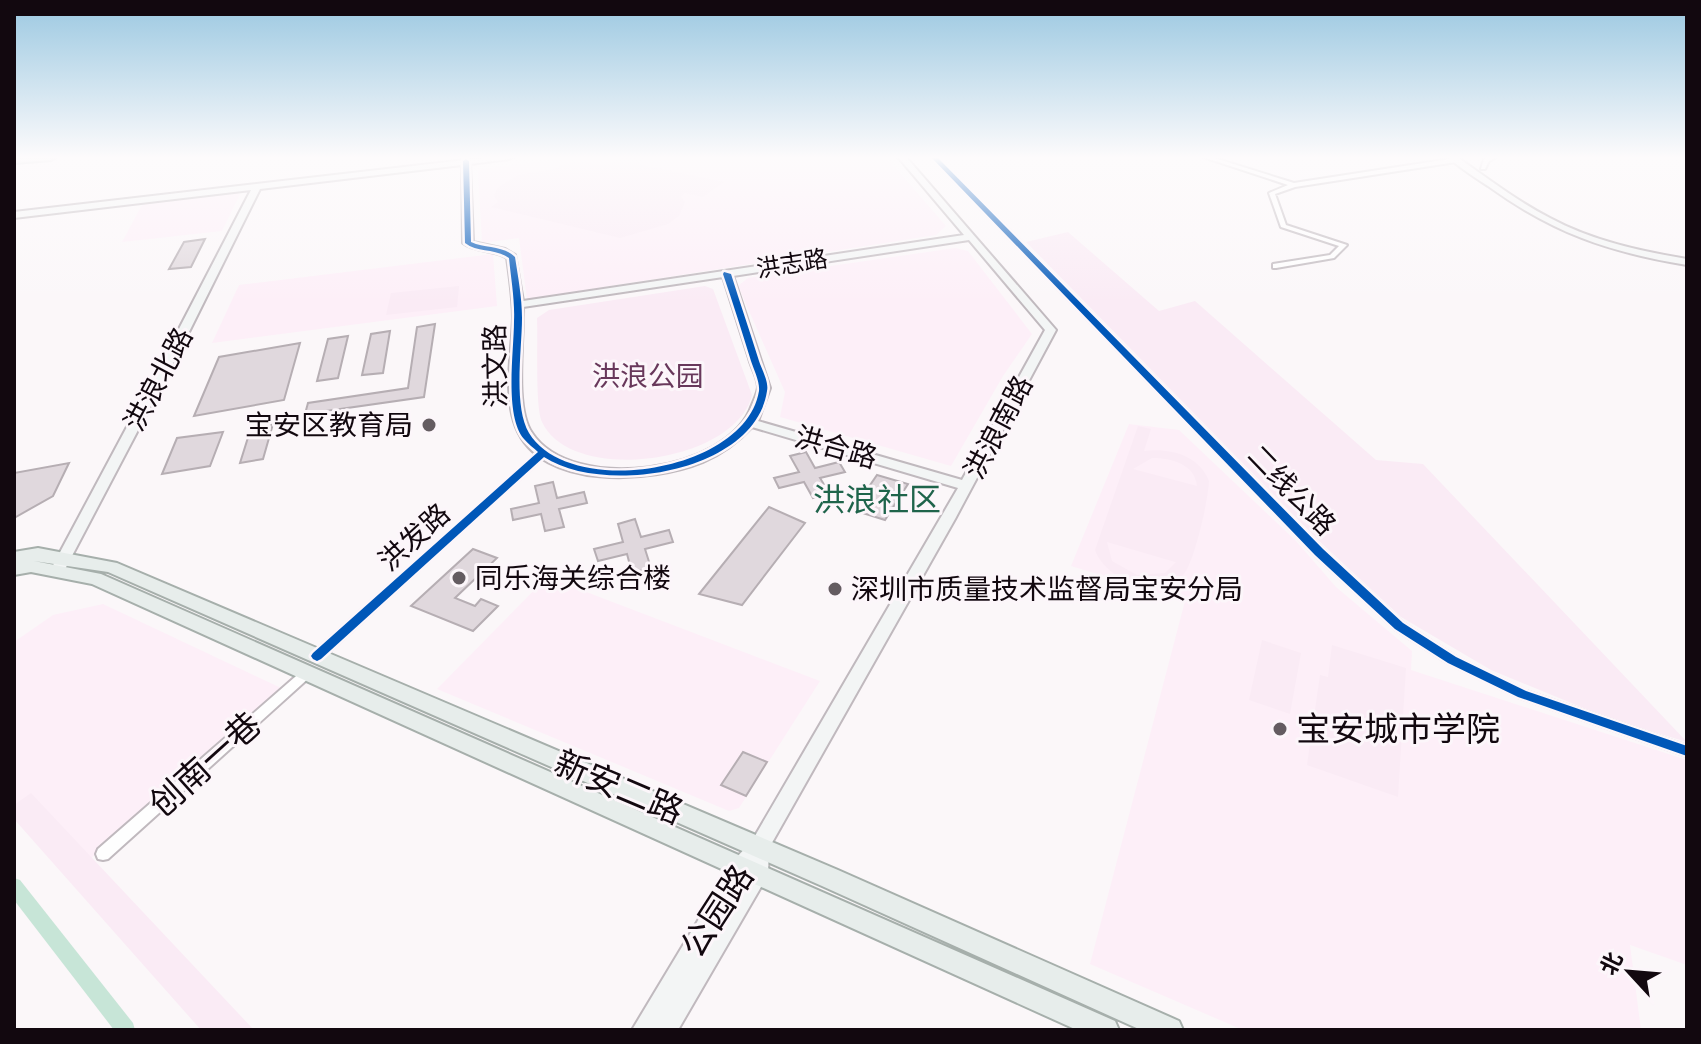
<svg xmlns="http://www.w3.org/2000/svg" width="1701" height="1044" viewBox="0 0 1701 1044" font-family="'Titillium Web','Noto Sans SC',sans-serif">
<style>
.built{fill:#fdeff8}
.green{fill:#faebf5;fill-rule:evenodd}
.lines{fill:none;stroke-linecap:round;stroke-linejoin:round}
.canal{fill:#c7e5d7;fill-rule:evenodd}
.building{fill:#e0d8dd;stroke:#b6aeb3;stroke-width:2}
.street-casing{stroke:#c0b9be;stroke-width:4}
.secondary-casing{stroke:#c0b9be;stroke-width:4}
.primary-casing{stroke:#a6afab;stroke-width:4}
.highway-casing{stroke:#a6afab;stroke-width:4}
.street{fill:#fefefe;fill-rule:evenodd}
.secondary{fill:#f3f5f5;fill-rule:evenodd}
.primary{fill:#e7edeb;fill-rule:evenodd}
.highway{fill:#d8e2de;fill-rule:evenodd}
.cycleway-casing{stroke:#fcf6fa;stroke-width:5}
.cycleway{fill:#0057b8;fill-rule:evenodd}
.poi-dot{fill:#645c61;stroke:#fcf6fa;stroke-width:3}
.labels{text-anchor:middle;stroke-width:6;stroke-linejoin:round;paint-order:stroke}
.far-street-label{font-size:24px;fill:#12080f;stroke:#fcf6fa}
.street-label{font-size:28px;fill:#12080f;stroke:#fcf6fa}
.park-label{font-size:28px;fill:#68385b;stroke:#fcf6fa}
.poi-label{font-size:28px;fill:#12080f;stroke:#fcf6fa;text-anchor:start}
.quarter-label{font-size:32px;fill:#1f644b;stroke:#fcf6fa}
.near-poi-label{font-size:34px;fill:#12080f;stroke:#fcf6fa;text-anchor:start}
.near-street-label{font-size:34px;fill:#12080f;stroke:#fcf6fa}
</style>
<rect width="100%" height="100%" fill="#fbf7f9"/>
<path class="built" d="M572,157H886L946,226L936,235L527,299L519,238L482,243L478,170Z
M233,192L240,194L222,231L122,242L143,203Z
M955,248L968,251L1032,334L1003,376L951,466L780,417L785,392L738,286L748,278Z
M493,254L497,306L212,343L239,285Z
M1129,424L1179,430L1296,541L1336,587L1412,651L1411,670L1687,760V965L1630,945L1641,1030H1243L1090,964L1185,601L1071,566Z
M547,577L820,681L739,808L729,811L437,689Z
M103,604L281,688L79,869L14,801V642L53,615Z"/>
<path class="green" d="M626,157L646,159L638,164L724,182L703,197L685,193L681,197L685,202L679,216L668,224L620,238L491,207L498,202L494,196L497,188L518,175L554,169L574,160L600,165Z
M1068,232L1159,311L1195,301L1376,460L1423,464L1687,742L1610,719L1491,670L1401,617L1318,540L1026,242Z
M459,286L457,307L386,315L391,293Z
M705,286L713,289L752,395C736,463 572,486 542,422C535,407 538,340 537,318L549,310Z
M1138,426L1151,429L1144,451C1170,448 1199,455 1209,481C1208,501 1196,554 1186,571C1165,606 1105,580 1095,550ZM1152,458C1171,458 1195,464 1197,486L1133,469ZM1107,542L1175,562H1176L1165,573L1137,575L1112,561Z
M1262,640L1301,653L1290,714L1249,700Z
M1332,645L1406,668L1398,797L1307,765L1320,675L1328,677Z
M31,793L254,1030H201L14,819V805Z"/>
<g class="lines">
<path class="canal" d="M14,878L20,880L133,1023L135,1030H114L14,900Z"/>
</g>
<path class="building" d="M205,239L191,267L169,269L184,242Z
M435,324L424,397L305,414L308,403L408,388L417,327Z
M390,331L383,373L362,375L371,334Z
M348,336L338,378L317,381L328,339Z
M300,343L284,400L194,416L219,357Z
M273,424L263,459L240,463L251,428Z
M223,432L210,466L162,474L177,438Z
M806,452L815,468L839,462L845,472L820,478L830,494L813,498L804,482L779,488L774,478L799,472L790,456Z
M69,463L53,496L14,518V473Z
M877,475L908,484L885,520L853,510Z
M553,482L557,498L584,492L587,503L559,509L564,527L545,531L541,514L513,520L511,509L539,503L535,486Z
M769,507L805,523L742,605L699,594Z
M635,519L641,537L669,530L673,542L645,549L651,568L632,573L627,554L598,561L594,549L623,542L618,524Z
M473,549L497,558L455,598L475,606L481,599L498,606L473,631L411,606Z
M743,752L767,762L746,796L721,785Z"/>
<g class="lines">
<defs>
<path id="street" d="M931,157H937L1323,549L1403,623L1456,657L1526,691L1687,746V756L1518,697L1448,663L1395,629L1315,555Z
M1203,157H1211L1294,183L1456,158L1459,160L1456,162L1295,187L1275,194L1286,225L1347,245L1334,258L1276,268H1273V264L1330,255L1339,246L1281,227L1269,193L1288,185Z
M1490,157H1497L1489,161L1485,169H1481L1484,159Z
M543,450L548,453L546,455L321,659L317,661L313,659L311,656L313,653L540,451Z
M307,668L311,670L313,673L311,676L108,859L103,860L98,859L96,854L98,849L303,670Z"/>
<path id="secondary" d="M491,157H513L509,159L470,164L473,242L505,249L515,255L523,301L964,235L898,157H906L1056,330L955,519L769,848L768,873L765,880L678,1030H632L735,859L752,841L958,488L752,427C738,442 722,454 703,462C652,483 541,491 516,427C503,394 512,353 513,318C513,298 510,278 507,258C494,249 476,253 463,243L462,165L260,189L179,352L64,571L62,575H52L50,571L167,352L251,190L14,218V212ZM969,240L1045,330L962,480L758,421L770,388L733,276ZM723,277C732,304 740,331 749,358C751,367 758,378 758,387C758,392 754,400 752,405C729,473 572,494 532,433C514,408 524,339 523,307Z
M1448,157H1457C1487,178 1517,201 1550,218C1593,241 1640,251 1687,259V265C1608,252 1553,233 1488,186C1474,177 1460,168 1448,157Z"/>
<path id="primary" d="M38,548L117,563L838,870L1179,1021L1183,1030H1141L822,886L108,572L34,561L101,574L1115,1021L1119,1030H1077L92,584L31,572L14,575V552Z"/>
<path id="highway" d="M14,157H56L51,160L14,163Z"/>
</defs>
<use href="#street" class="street-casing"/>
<use href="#secondary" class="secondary-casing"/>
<use href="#primary" class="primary-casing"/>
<use href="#highway" class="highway-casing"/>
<use href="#street" class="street"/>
<use href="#secondary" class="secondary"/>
<use href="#primary" class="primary"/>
<use href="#highway" class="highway"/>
<defs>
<path id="cycleway" d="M931,157H937L1323,549L1403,623L1456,657L1526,691L1687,746V756L1518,697L1448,663L1395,629L1315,555Z
M466,159L469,161L471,242C486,249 503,245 515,257C518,277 522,297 522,318C522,349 513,406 529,433C570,500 746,472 759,391C760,382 754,370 751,361C742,332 733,303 723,274L724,272L731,274C740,303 750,332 759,361C762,370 769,382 767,391C755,473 603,496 544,457L321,659L317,661L313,659L311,656L313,653L538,452C534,448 528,444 524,439C504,415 514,352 514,321C515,300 511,279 509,258C495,248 478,253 465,243L463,161Z"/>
</defs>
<use href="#cycleway" class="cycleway-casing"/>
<use href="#cycleway" class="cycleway"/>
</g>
<linearGradient id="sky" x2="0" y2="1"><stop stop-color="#9bc8e1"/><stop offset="0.52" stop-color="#fdfbfc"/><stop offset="1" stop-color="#fdfbfc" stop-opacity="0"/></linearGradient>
<rect width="1701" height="303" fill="url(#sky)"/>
<g class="poi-dot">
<circle cx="429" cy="425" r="8"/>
<circle cx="459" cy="578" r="8"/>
<circle cx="835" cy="589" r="8"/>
<circle cx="1280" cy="729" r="8"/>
</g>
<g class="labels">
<g class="far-street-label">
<text transform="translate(792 264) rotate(-9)" y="8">洪志路</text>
</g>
<g class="street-label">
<text transform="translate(495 366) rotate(-91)" y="10">洪文路</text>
<text transform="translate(158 379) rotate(-62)" y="10">洪浪北路</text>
<text transform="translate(998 427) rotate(-62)" y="10">洪浪南路</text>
<text transform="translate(836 447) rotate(16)" y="10">洪合路</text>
<text transform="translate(1292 490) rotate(46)" y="10">二线公路</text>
<text transform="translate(414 537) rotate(-42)" y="10">洪发路</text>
</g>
<g class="park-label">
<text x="648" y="386">洪浪公园</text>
</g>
<g class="poi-label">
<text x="413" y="435" text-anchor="end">宝安区教育局</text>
<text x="475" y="588">同乐海关综合楼</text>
<text x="851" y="599">深圳市质量技术监督局宝安分局</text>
</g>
<g class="quarter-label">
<text x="877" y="511">洪浪社区</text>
</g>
<g class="near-poi-label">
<text x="1296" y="741">宝安城市学院</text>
</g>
<g class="near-street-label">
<text transform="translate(205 764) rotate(-42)" y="12">创南一巷</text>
<text transform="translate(619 787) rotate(23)" y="12">新安二路</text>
<text transform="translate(717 911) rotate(-57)" y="12">公园路</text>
</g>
</g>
<rect width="1701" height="1044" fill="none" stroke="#12080f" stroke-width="32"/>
<g transform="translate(1629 972) rotate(296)" stroke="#fcf6fa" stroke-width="6" paint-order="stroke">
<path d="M0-6L14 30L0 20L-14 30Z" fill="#12080f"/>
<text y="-12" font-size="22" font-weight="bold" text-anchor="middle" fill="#12080f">北</text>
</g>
</svg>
